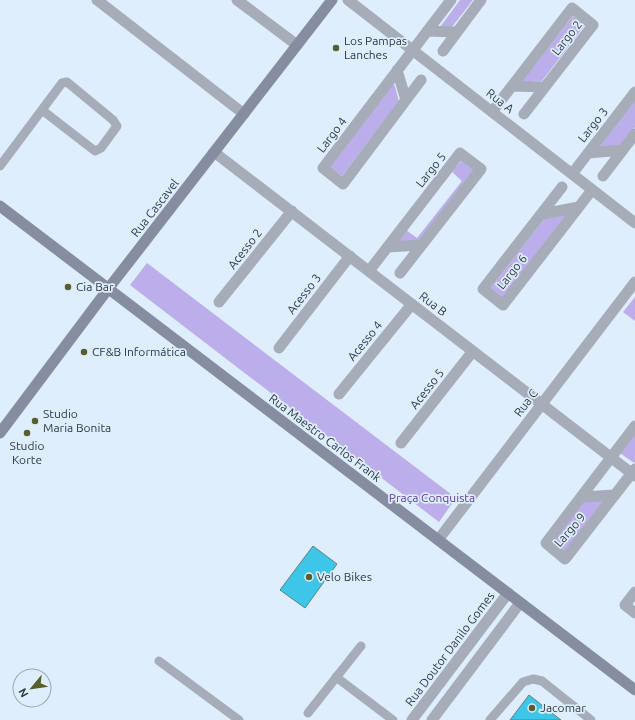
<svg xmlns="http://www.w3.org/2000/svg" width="635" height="720" viewBox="0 0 635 720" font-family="Ubuntu,sans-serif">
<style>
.green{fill:#bcaeeb}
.building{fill:#3dc6e8;stroke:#5d808a}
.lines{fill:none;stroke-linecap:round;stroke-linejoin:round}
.service{stroke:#a7acb9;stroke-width:9}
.minor{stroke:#a7acb9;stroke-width:11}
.secondary{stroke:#868da0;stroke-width:11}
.poi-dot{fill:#585e2c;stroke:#deeefc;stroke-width:1.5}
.labels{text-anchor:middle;stroke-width:3.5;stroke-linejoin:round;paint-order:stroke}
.street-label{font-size:12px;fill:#2e3941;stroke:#deeefc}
.poi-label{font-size:12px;fill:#2e3941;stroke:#deeefc;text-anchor:start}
.park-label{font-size:12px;fill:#5c3b9d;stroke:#deeefc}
</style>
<rect width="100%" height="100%" fill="#deeefc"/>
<path class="green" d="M460,0H473L452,27H440Z
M573,16L585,25L542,81H522Z
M394,83L399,101L342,176L330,167Z
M635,100V127L620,146L598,149Z
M462,160L475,170L420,242H397L406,230L417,238L462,181L452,172Z
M567,214L502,299L490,289L544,219Z
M147,263L456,498L439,522L130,285Z
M635,297V321L623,312Z
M635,433V461L634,463L620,453Z
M605,500L564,553L551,543L583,501Z"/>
<path class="building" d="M313,546L337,564L305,608L280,590Z
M529,695L561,720H510Z"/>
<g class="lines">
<path class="service" d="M0,166L62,83L67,82L113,120L117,126L101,148L95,151L42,110
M159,661L239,720
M336,677L393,720
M308,713L361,646
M490,720L523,682L533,679L542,681L591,720"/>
<path class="minor" d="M97,0L244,114
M237,0L297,45
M348,0L635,223
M427,31L457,32
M443,51L481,0
M397,70L406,100
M421,80L343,184L323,168L451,0
M512,86L544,87
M492,112L572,8L593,25L524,114
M214,152L635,476
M588,153L623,150
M572,174L635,92
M603,176L635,134
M562,187L483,289L503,305L592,190
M542,214L579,207
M388,247L421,245
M369,271L460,153L481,169L400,273
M219,302L292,211
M279,348L350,256
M339,394L412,304
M635,426L546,543L565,559L635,469
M401,443L473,351
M581,497L615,495
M438,540L635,282
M635,592L625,605L635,613
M412,720L508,593
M432,720L520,603"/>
<path class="secondary" d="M0,206L635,690
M0,433L108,289L332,0"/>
</g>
<g class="poi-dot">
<circle cx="336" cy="48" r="4"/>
<circle cx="68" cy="287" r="4"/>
<circle cx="84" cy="352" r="4"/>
<circle cx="35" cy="421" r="4"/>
<circle cx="27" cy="433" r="4"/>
<circle cx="309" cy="577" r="4"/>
<circle cx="532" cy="708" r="4"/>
</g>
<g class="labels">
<g class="street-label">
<text transform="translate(567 38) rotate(-52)" y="4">Largo 2</text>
<text transform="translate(500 101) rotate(38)" y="4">Rua A</text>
<text transform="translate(593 125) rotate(-52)" y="4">Largo 3</text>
<text transform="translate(332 135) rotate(-53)" y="4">Largo 4</text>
<text transform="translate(431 170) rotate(-52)" y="4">Largo 5</text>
<text transform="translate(155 208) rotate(-52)" y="4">Rua Cascavel</text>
<text transform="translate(245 249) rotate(-52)" y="4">Acesso 2</text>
<text transform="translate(512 272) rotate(-52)" y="4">Largo 6</text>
<text transform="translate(304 294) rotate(-52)" y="4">Acesso 3</text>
<text transform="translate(433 304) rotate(38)" y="4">Rua B</text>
<text transform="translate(365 341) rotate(-51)" y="4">Acesso 4</text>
<text transform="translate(427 389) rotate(-52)" y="4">Acesso 5</text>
<text transform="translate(526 403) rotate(-53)" y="4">Rua C</text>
<text transform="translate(325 438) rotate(37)" y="4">Rua Maestro Carlos Frank</text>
<text transform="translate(570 530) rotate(-49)" y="4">Largo 9</text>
<text transform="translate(450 649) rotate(-53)" y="4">Rua Doutor Danilo Gomes</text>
</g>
<g class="poi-label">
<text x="344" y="45">Los Pampas<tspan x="344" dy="14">Lanches</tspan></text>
<text x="76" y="291">Cia Bar</text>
<text x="92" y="356">CF&amp;B Informática</text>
<text x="43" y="418">Studio<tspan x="43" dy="14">Maria Bonita</tspan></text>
<text x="27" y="450" text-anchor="middle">Studio<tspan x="27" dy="14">Korte</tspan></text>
<text x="317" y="581">Velo Bikes</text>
<text x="540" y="712">Jacomar</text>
</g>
<g class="park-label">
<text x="432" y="502">Praça Conquista</text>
</g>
</g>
<g transform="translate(32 688) rotate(241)"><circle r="19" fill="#deeefc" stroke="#98a6b1"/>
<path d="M0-3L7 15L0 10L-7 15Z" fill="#585e2c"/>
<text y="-6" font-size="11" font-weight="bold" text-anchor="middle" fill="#2e3941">N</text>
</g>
</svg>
